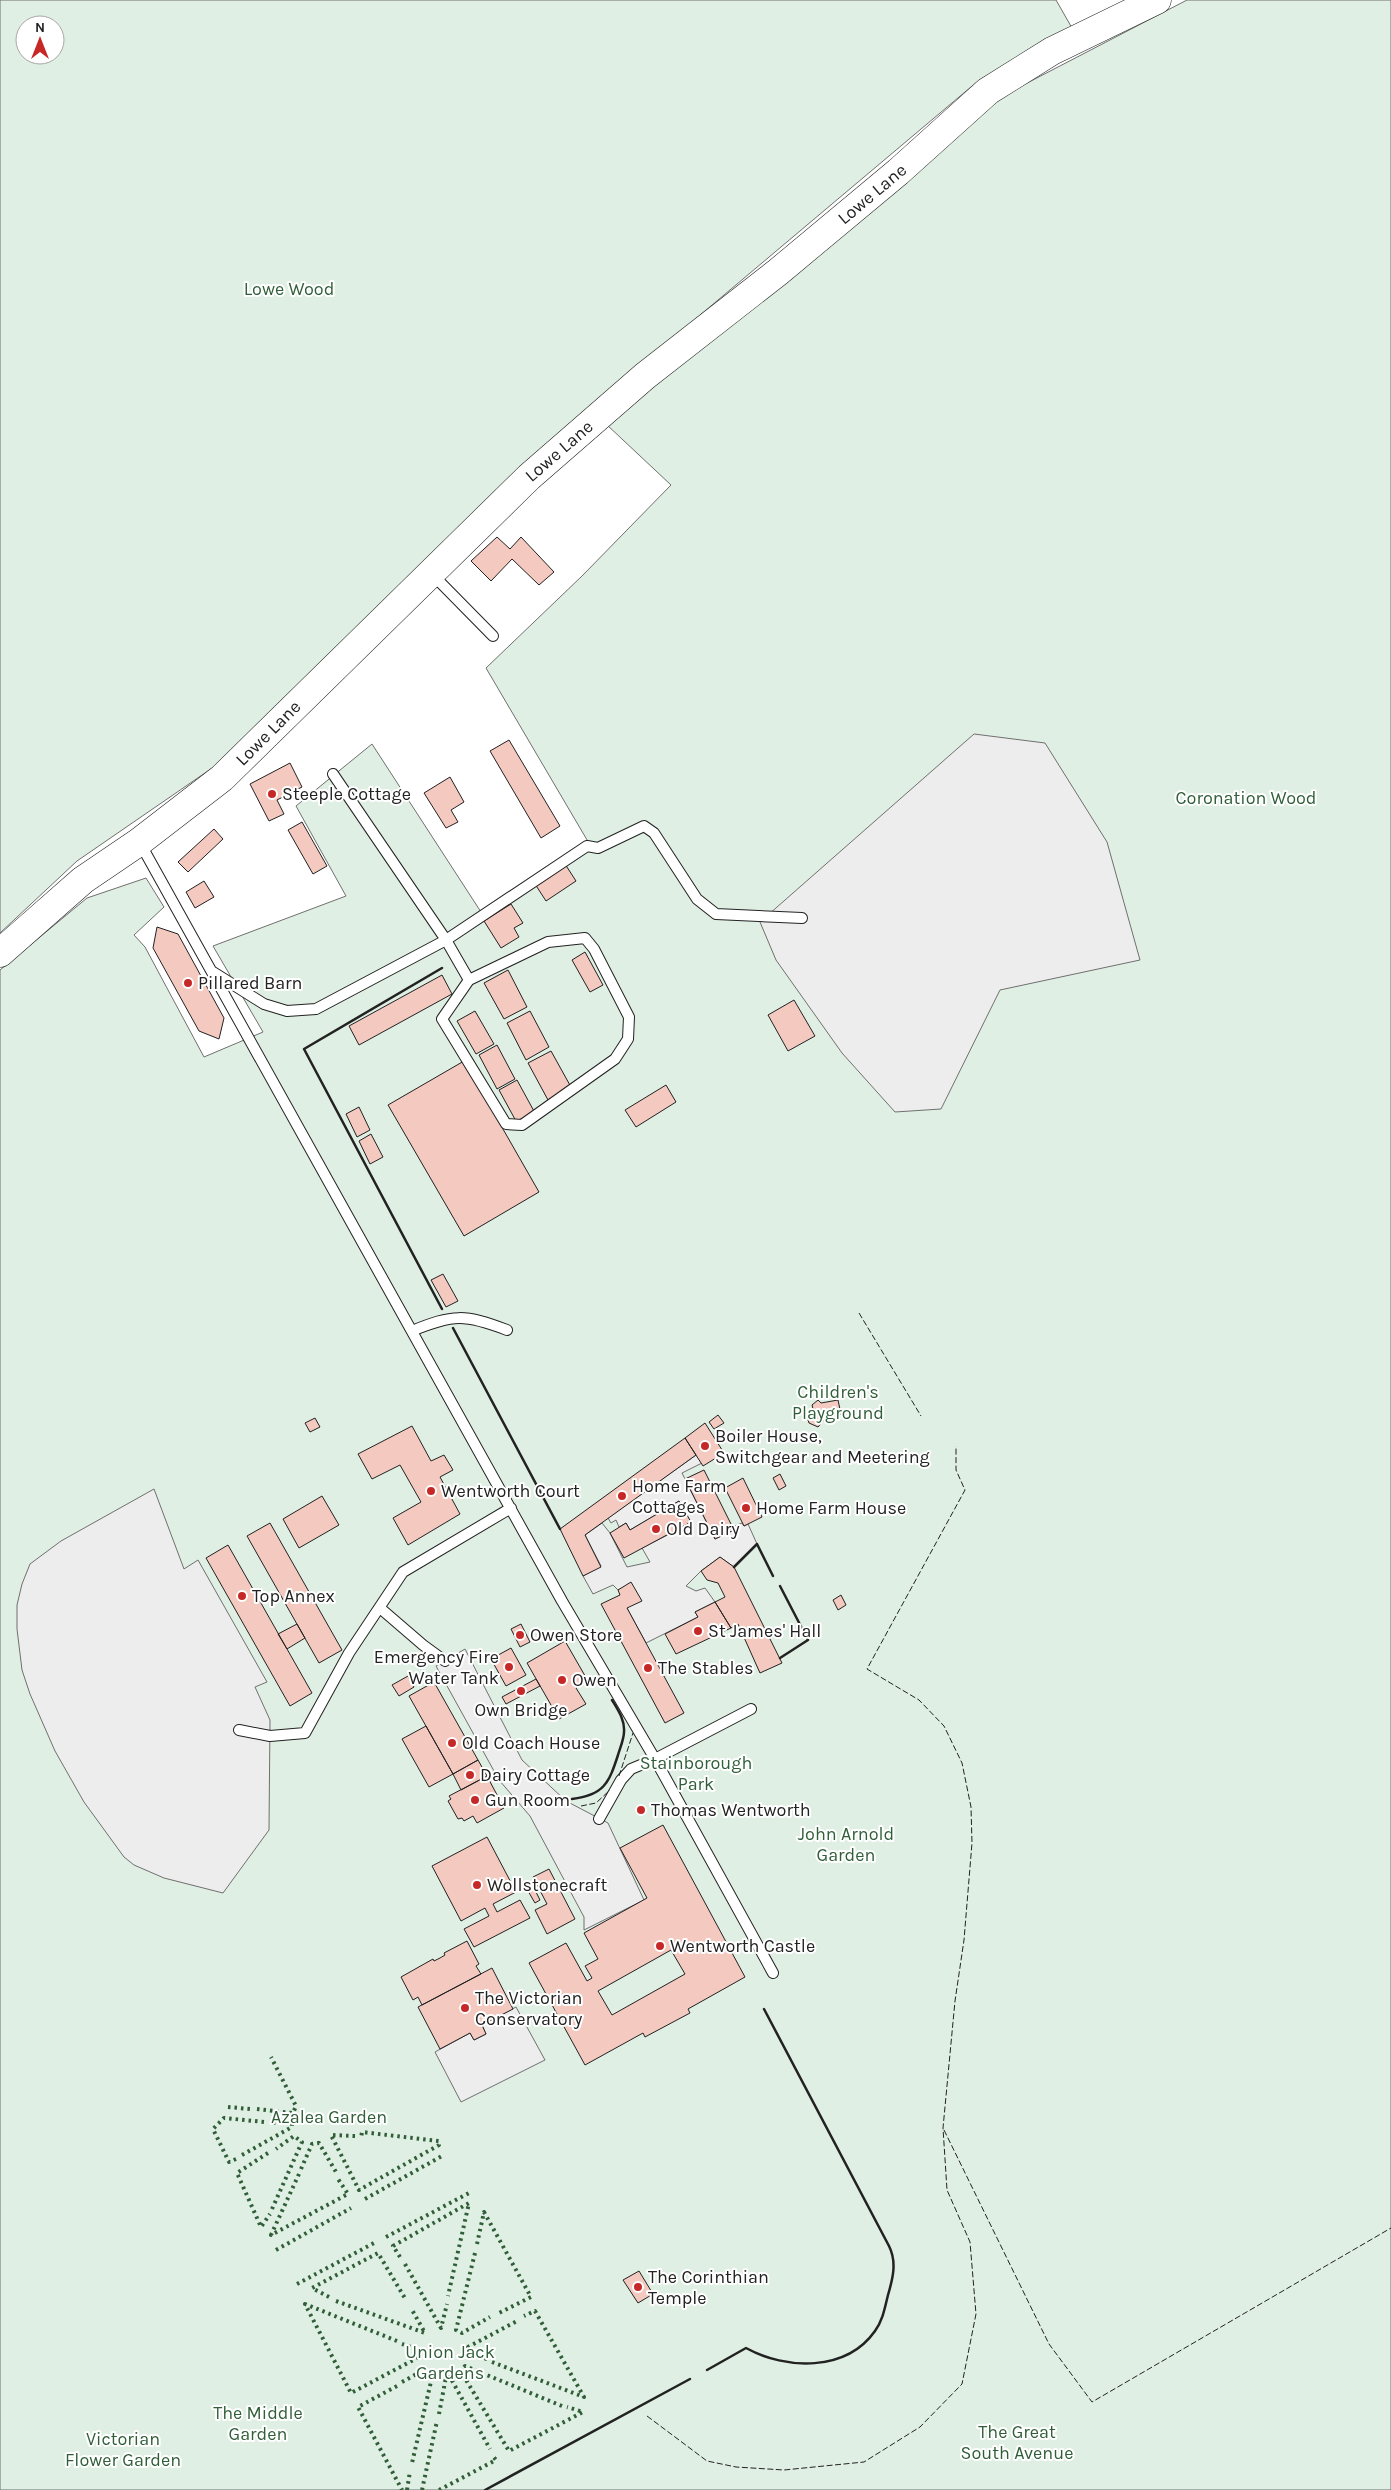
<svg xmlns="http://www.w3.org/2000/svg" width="1391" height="2490" viewBox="0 0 1391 2490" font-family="Karla,sans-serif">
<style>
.green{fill:#e0efe3;stroke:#6f6f6f;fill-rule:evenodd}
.parking{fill:#ededed;stroke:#6f6f6f}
.building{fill:#f3c9c0;stroke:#222;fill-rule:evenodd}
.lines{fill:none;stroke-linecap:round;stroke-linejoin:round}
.lane-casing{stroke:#222;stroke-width:12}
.secondary-casing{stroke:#222;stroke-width:29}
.lane{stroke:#fff;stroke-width:10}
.secondary{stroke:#fff;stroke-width:28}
.hedge{stroke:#2f5e38;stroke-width:4;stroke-dasharray:2.5 4;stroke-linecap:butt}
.fence{stroke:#222;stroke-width:1;stroke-dasharray:6 2.5;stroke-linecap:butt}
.wall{stroke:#222;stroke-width:2.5}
.poi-dot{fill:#c62828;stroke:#fff;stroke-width:2}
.labels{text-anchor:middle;stroke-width:4;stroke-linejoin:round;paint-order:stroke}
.street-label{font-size:18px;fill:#222;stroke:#fff}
.park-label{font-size:18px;fill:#2f5e38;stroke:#fff}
.poi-label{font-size:18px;fill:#222;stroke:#fff;text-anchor:start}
</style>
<rect width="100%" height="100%" fill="#fff"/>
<path class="green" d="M0,0H1056L1072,28L978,81L521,466L218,764L77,861L0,933ZM25,25H55V55H25Z
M1187,0H1391V2490H0V970L87,898L146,878L164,907L134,935L145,947L204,1057L263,1032L213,946L346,896L296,806L372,744L481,912L590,845L486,668L582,576L671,485L606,424L1006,94Z"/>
<path class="parking" d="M974,734L1045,743L1107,842L1140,960L1000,990L941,1109L895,1112L842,1053L776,960L760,922Z
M696,1455L702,1463L682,1473L715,1539L734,1530L732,1527L742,1523L744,1526L748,1524L757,1544L734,1567L720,1557L701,1571L686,1586L696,1591L705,1588L715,1602L695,1612L698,1617L646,1643L627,1608L631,1583L618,1590L613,1585L593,1594L583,1576L601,1566L585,1535L602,1523L610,1533L627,1567L650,1562L642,1548L691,1523L679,1501L630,1530L626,1523L619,1527L616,1520L611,1523L608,1518Z
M154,1489L184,1569L198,1560L267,1682L255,1687L270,1720L269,1830L223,1893L164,1878L134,1865L124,1857L84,1802L55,1751L30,1694L22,1670L17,1629V1605L22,1584L30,1564L61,1541Z
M465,1649L522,1760L566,1801L608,1823L644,1900L584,1930V1917L530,1816L499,1780L436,1666Z
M516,2007L545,2060L461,2102L435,2052L470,2033L474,2040L486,2034L482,2025Z"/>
<path class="building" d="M497,537L510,549L521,537L554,572L539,585L512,559L491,581L471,561Z
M509,740L560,826L541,838L490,751Z
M290,763L302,787L277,800L284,814L269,821L250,784Z
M450,777L464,802L451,810L458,822L446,828L424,793Z
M302,822L327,866L313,874L288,830Z
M214,829L223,839L188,872L178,862Z
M565,864L576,881L546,901L535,884Z
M204,881L214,897L195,908L186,892Z
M511,904L523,923L514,928L519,937L501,948L484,921Z
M157,927L178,934L224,1018L219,1039L199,1031L153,948Z
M585,952L603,985L590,992L572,960Z
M508,970L527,1007L504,1019L484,983Z
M442,975L452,994L359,1045L349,1026Z
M794,1000L815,1036L788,1051L768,1015Z
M475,1011L494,1044L476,1054L457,1021Z
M530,1011L549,1047L526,1060L507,1023Z
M497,1045L515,1079L497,1089L479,1055Z
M551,1051L571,1087L548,1100L528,1063Z
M464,1061L539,1192L464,1236L388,1105Z
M517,1080L535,1113L517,1123L499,1090Z
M666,1085L676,1102L636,1127L625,1110Z
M359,1107L370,1130L357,1137L346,1114Z
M371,1134L383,1157L370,1164L359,1141Z
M443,1274L458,1301L446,1307L431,1280Z
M818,1400L821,1403L838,1400L841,1414L830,1422L824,1420L818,1427L809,1423L807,1417L813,1409L812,1405Z
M718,1415L724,1423L714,1429L709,1422Z
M315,1418L320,1427L310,1432L305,1423Z
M705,1423L724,1453L703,1466L685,1438Z
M412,1426L431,1461L444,1455L453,1470L440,1477L460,1514L408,1545L393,1518L421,1502L400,1465L372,1479L358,1454Z
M685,1438L696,1455L585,1535L601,1567L583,1576L560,1529Z
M704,1470L734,1530L715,1539L685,1479Z
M780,1474L786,1486L779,1490L773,1478Z
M743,1478L762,1517L744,1526L725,1488Z
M322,1496L339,1525L299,1548L283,1519Z
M679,1501L691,1522L624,1558L610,1533L626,1523L630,1530Z
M270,1523L342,1650L319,1663L247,1536Z
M228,1545L312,1693L290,1706L206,1558Z
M720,1557L734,1567L782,1663L760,1673L738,1624L731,1628L715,1602L725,1597L718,1583L707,1580L701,1571Z
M631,1582L642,1601L627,1608L684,1713L665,1723L601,1604L620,1595L618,1590Z
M841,1595L846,1605L838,1610L833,1600Z
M715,1602L731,1628L676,1654L665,1634L698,1617L695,1612Z
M297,1624L305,1638L287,1649L278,1634Z
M521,1624L530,1642L520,1647L511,1629Z
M565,1641L588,1681L576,1688L586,1704L559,1719L527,1663Z
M511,1648L526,1675L506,1686L491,1659Z
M408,1676L414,1687L399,1696L392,1685Z
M536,1679L540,1686L506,1704L502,1697Z
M434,1682L478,1760L453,1774L409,1696Z
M426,1726L453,1774L429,1787L402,1739Z
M478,1760L487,1776L461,1790L453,1774Z
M487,1776L504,1808L477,1823L473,1816L464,1821L462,1818L458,1819L448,1801L451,1799L449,1796Z
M663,1825L745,1977L688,2009L690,2013L645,2037L643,2033L585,2065L529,1963L566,1943L587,1981L592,1978L585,1966L598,1959L584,1933L647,1898L620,1848ZM671,1950L685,1974L612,2015L598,1991Z
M487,1837L516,1892L493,1904L497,1912L520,1900L530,1918L474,1947L464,1929L489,1916L485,1908L461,1921L432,1866Z
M549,1869L575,1919L547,1934L535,1910L547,1904L533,1877Z
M534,1888L540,1900L535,1903L528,1891Z
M467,1941L479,1964L476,1966L481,1974L422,2005L418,1997L413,2000L401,1977L433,1959L434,1961L440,1958L445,1955L444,1953Z
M492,1968L513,2009L482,2025L486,2034L474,2040L470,2033L440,2049L418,2007Z
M639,2271L653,2294L638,2303L623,2280Z"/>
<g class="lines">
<defs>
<path id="lane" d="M431,573L493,636
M333,774L446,940L587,846L598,848L644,826L654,833L697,899L716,914L802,918
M140,843L562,1601L655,1759L631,1769L621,1780L599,1819
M213,972L264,1004L287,1011L316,1009L446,940L469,980L442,1019L506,1124L522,1125L615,1059L628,1039L629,1017L594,949L585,938L548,942L469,980
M412,1331C453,1314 465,1314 507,1330
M380,1608L423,1645L445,1661
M751,1709L655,1759L773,1973
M239,1730L270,1736L305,1733L349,1653L403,1572L511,1508"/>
<path id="secondary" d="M0,953L83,880L139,842L222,778L529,477L645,376L778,272L898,172L988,91L1052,51L1157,0"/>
</defs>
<use href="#lane" class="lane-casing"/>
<use href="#secondary" class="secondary-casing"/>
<use href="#lane" class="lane"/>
<use href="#secondary" class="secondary"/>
<path class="hedge" d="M228,2107L250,2109
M257,2109L293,2113L296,2106L271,2057
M355,2136L331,2135L359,2190L439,2145V2141L362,2132L361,2138
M268,2153L237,2173L261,2227L270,2214
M242,2155L292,2127V2123H271
M236,2159L229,2162L213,2129L224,2118L265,2122
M301,2169L312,2144L319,2143L336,2172
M299,2174L271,2235L348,2194L338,2179
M365,2199L442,2156
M272,2209L302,2142L294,2136L276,2149
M386,2237L469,2193
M477,2244L484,2212L531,2297L499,2313
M276,2250L351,2208
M475,2253L456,2330L462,2333L490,2317
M400,2257L393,2246L469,2203L448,2296
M405,2264L441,2328L447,2304
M297,2284L374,2243
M329,2297L312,2288L378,2253L406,2300
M336,2301L425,2333L411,2308
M397,2341L305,2304L351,2393L419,2357L418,2349L402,2344
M487,2359L468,2354V2347L519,2320
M492,2362L584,2397L535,2311L524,2316
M402,2382L424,2370L433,2373L412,2463
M397,2386L358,2407L402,2490
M562,2406L465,2366L460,2370L509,2451L583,2412L567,2407
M439,2414L446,2377H450L490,2449
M407,2490L410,2471
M422,2490L437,2421
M439,2490L496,2460L492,2455"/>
<path class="fence" d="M859,1313L921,1416
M619,1776L633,1733
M581,1806L596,1803L610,1790
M944,2130L1049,2344L1092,2402L1391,2228
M647,2416L707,2461L736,2467L784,2470L864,2462L920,2427L962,2384L976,2314L970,2242L947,2190L943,2128L955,2001L964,1940L972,1843L971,1807L962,1763L944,1726L919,1700L867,1669L965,1490L956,1470V1446"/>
<path class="wall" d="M442,968L304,1049L442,1309
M453,1328L560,1529
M734,1567L757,1544L773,1576
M780,1658L808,1640L780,1586
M572,1799C604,1795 609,1783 618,1755C620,1748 624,1739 624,1732C625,1720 618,1710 612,1700
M707,2370L746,2348C786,2370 846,2372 875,2331C883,2320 885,2307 888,2295C893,2278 897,2262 889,2246L764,2009
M485,2490L690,2379"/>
</g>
<g class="poi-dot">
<circle cx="272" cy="794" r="5"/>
<circle cx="188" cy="983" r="5"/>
<circle cx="705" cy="1446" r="5"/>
<circle cx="431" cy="1491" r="5"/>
<circle cx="622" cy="1496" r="5"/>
<circle cx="746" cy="1508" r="5"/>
<circle cx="656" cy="1529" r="5"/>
<circle cx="242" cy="1596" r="5"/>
<circle cx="698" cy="1631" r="5"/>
<circle cx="520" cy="1635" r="5"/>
<circle cx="509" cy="1667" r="5"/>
<circle cx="648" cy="1668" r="5"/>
<circle cx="562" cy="1680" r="5"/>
<circle cx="521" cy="1691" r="5"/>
<circle cx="452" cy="1743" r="5"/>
<circle cx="470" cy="1775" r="5"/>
<circle cx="475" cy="1800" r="5"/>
<circle cx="641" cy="1810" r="5"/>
<circle cx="477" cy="1885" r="5"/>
<circle cx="660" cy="1946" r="5"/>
<circle cx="465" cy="2008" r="5"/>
<circle cx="638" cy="2287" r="5"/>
</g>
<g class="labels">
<g class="street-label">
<text transform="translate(872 194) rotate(-40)" y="6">Lowe Lane</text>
<text transform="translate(559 451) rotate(-41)" y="6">Lowe Lane</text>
<text transform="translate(268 733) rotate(-45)" y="6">Lowe Lane</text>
</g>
<g class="park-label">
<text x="289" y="295">Lowe Wood</text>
<text x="1246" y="804">Coronation Wood</text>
<text x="838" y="1398">Children's<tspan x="838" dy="21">Playground</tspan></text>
<text x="696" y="1769">Stainborough<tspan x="696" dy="21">Park</tspan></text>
<text x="846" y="1840">John Arnold<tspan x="846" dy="21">Garden</tspan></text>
<text x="329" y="2123">Azalea Garden</text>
<text x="450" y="2358">Union Jack<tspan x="450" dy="21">Gardens</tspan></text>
<text x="258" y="2419">The Middle<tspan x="258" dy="21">Garden</tspan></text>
<text x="1017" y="2438">The Great<tspan x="1017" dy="21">South Avenue</tspan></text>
<text x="123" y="2445">Victorian<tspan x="123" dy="21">Flower Garden</tspan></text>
</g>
<g class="poi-label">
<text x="282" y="800">Steeple Cottage</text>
<text x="198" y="989">Pillared Barn</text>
<text x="715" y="1442">Boiler House,<tspan x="715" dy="21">Switchgear and Meetering</tspan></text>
<text x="632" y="1492">Home Farm<tspan x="632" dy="21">Cottages</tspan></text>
<text x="441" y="1497">Wentworth Court</text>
<text x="756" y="1514">Home Farm House</text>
<text x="666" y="1535">Old Dairy</text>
<text x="252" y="1602">Top Annex</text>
<text x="708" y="1637">St James' Hall</text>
<text x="530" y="1641">Owen Store</text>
<text x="499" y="1663" text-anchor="end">Emergency Fire<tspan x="499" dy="21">Water Tank</tspan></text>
<text x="658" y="1674">The Stables</text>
<text x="572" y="1686">Owen</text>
<text x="521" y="1716" text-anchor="middle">Own Bridge</text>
<text x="462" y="1749">Old Coach House</text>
<text x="480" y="1781">Dairy Cottage</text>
<text x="485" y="1806">Gun Room</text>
<text x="651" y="1816">Thomas Wentworth</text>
<text x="487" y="1891">Wollstonecraft</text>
<text x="670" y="1952">Wentworth Castle</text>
<text x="475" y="2004">The Victorian<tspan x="475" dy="21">Conservatory</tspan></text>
<text x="648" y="2283">The Corinthian<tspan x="648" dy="21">Temple</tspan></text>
</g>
</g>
<g transform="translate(40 40)"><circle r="24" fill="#ffffff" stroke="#a7a7a7"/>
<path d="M0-4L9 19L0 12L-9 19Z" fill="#c62828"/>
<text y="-8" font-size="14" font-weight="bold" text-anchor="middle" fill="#222222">N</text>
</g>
</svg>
